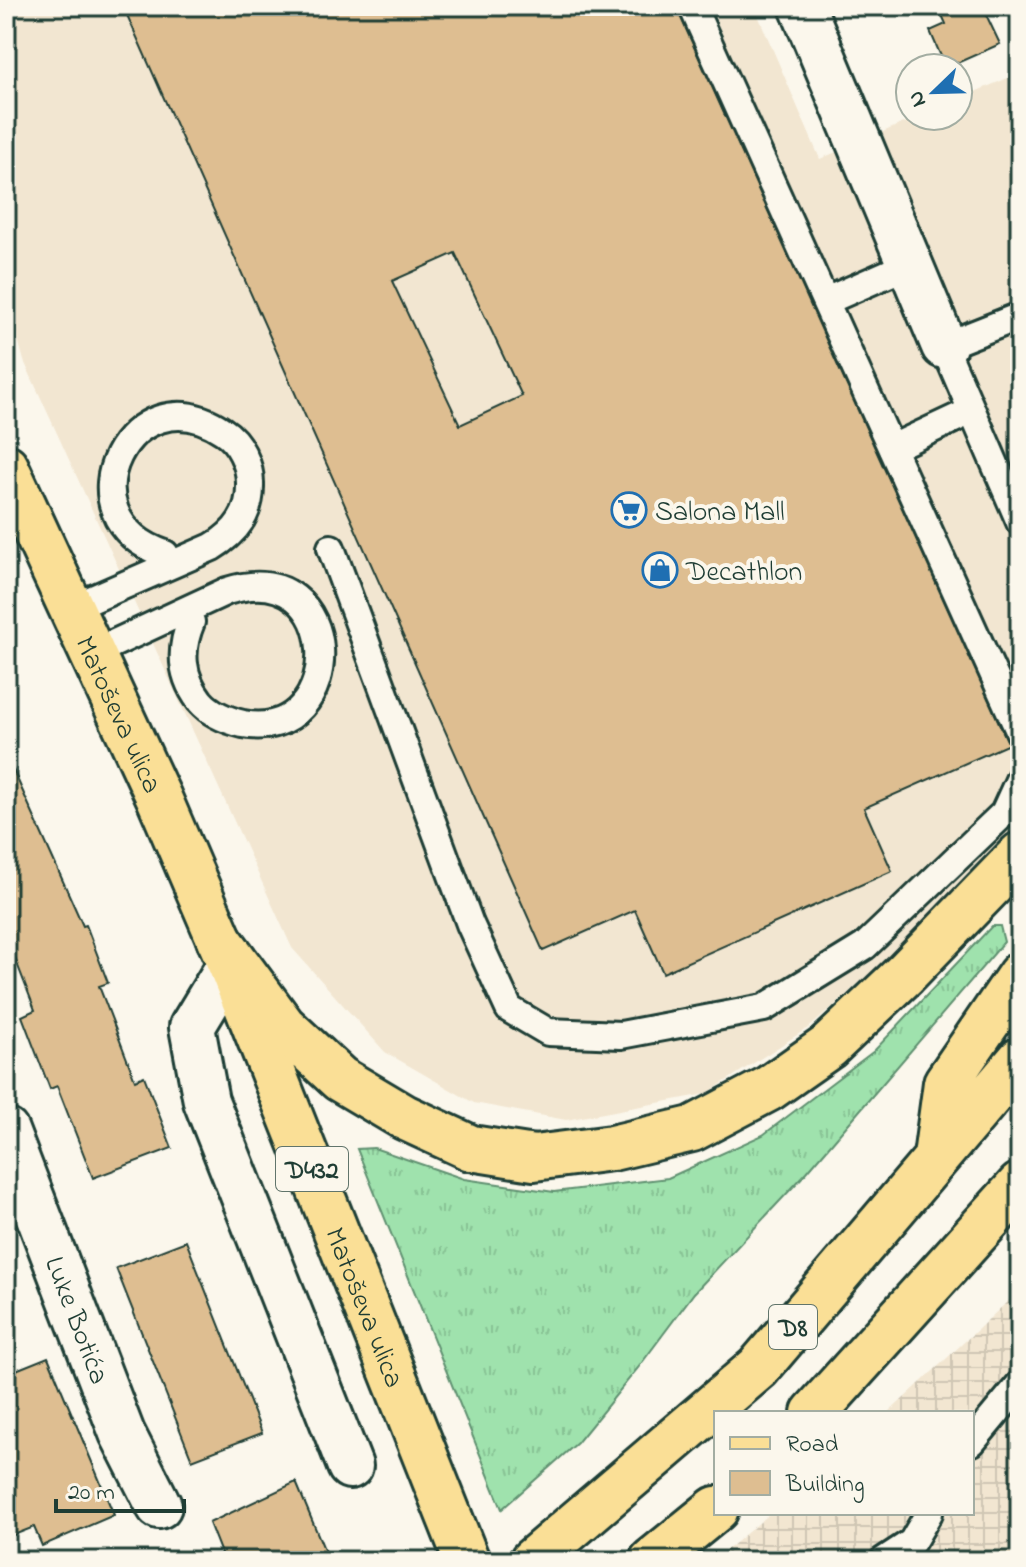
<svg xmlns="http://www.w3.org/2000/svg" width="1026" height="1567" viewBox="0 0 1026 1567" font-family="'Indie Flower',sans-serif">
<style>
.built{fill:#f2e6d1}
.industrial{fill:url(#industrial-grid)}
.grass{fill:url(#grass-tufts);stroke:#5f9070;stroke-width:2}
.building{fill:#debe91;stroke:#1f3d34;stroke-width:2;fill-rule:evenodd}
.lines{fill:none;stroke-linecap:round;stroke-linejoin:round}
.service-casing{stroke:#1f3d34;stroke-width:32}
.minor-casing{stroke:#1f3d34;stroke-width:50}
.primary-casing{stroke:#1f3d34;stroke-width:50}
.trunk-casing{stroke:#1f3d34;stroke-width:50}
.service{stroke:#fbf7ec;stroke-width:26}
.minor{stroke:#fbf7ec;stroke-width:44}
.primary{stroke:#fadf96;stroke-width:44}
.trunk{stroke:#fadf96;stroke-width:44}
.labels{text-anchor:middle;stroke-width:8;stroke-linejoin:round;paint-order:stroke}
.shield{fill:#fbf7ec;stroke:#61756b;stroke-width:2}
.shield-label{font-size:26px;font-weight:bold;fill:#1f3d34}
.poi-label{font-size:28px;fill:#1f3d34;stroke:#fbf7ec;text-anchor:start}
.street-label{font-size:28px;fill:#1f3d34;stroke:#fbf7ec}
</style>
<defs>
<pattern id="industrial-grid" width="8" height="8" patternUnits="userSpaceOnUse" patternTransform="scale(2)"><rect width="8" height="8" fill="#f2e6d1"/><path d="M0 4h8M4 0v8" fill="none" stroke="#cfc6b4"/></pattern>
<pattern id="grass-tufts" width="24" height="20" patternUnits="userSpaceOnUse" patternTransform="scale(2)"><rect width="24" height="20" fill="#9fe2ad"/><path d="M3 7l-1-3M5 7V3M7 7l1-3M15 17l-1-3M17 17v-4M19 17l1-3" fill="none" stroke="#88c395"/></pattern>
</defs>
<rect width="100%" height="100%" fill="#fbf7ec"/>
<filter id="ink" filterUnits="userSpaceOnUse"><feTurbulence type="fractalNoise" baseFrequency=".0125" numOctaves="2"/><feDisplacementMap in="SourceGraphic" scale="16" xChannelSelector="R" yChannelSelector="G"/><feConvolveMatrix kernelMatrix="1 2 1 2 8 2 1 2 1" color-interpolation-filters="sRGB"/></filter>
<g filter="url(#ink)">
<path class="built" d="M6,6H754L820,159L920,116H958V99L1020,73V824L911,937L811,1026L706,1094L566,1120L474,1103L385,1052L292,948L24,361L6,296Z"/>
<path class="industrial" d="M1020,1290V1561H713L771,1513H972V1413H888Z"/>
<path class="grass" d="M992,926H1000L1004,942L807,1172L694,1293L638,1368L577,1443L502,1509L357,1149L374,1148L464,1179L554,1192L668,1178L763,1135L874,1051Z"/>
<path class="building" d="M123,6H676L1009,744L864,808L892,871L663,973L635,910L543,951ZM455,253L522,396L460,425L392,281Z
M938,6H982L1000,44L946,68L930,31L946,24Z
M6,754L83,926L86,925L108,983L99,986L135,1080L144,1076L172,1148L93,1178L57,1086L50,1089L22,1016L35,1010L6,935Z
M186,1241L262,1433L192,1460L116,1268Z
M48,1357L114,1515L42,1546L34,1527L6,1538V1374Z
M296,1482L329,1561H224L209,1523Z"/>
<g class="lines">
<defs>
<path id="service" d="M692,6L1020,733
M826,301L910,264
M1020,316L944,346L1020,522
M892,448L971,411
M331,548L470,924L509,1009L548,1032L621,1035L764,1008L865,946L1004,813L1020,778
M72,608L212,547C237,532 251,513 250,483C250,464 239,441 223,431C132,369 55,517 165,554
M93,653L227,591C348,552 349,744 243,724C226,720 211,714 200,701C181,676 179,651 191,622
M972,1442L1020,1384
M883,1561L912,1542L929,1513"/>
<g id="minor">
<path d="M802,6L944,346"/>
<path d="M230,964L192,1027L206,1101L350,1466"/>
<path id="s1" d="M6,1131L122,1433L159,1506"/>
</g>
<g id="primary">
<path id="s2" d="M6,467L159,798L230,964L467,1561"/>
</g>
<path id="trunk" d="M219,939L283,1026L340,1079L404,1117L471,1148L534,1158L612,1148L692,1129L768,1089L828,1047L905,974L1020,855
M936,1157L946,1083L1020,975
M814,1413L1020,1185
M532,1561L758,1368L1020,1060
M652,1561L716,1509"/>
</defs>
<use href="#service" class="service-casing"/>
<use href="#minor" class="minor-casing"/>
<use href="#primary" class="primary-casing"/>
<use href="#trunk" class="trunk-casing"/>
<use href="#service" class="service"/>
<use href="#minor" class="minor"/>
<use href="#primary" class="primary"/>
<use href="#trunk" class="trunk"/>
</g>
</g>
<defs>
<symbol id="supermarket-ring" viewBox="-11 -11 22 22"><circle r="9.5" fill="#fbf7ec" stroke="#1f6fb2" stroke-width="1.5"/><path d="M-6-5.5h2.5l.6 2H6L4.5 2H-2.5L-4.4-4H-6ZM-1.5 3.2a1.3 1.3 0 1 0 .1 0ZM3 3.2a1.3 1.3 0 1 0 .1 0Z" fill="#1f6fb2"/></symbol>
<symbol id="shop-ring" viewBox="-11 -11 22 22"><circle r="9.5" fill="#fbf7ec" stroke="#1f6fb2" stroke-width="1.5"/><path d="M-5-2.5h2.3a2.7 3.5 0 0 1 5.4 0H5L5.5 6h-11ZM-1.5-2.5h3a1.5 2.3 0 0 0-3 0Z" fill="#1f6fb2"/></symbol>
</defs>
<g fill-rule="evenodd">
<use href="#supermarket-ring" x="609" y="490" width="40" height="40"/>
<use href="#shop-ring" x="640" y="550" width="40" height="40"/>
</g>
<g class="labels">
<g class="shield">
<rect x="276" y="1147" width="72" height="44" rx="6"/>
<rect x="769" y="1305" width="48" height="44" rx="6"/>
</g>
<g class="shield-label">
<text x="312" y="1178">D432</text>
<text x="793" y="1336">D8</text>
</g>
<g class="poi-label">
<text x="655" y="520">Salona Mall</text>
<text x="686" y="580">Decathlon</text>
</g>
<g class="street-label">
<text dy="10" stroke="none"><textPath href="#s2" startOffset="272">Matoševa ulica</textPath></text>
<text dy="10" stroke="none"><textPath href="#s2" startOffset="914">Matoševa ulica</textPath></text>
<text dy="10" stroke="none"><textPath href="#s1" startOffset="202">Luke Botića</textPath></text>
</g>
</g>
<rect width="1026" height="1567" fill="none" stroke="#fbf7ec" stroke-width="32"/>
<rect x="16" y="16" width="994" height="1535" fill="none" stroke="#1f3d34" stroke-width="3" filter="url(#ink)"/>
<rect x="714" y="1411" width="260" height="104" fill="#fbf7ec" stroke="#a3ada2" stroke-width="2"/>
<rect x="730" y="1437" width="40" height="12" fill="#fadf96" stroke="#a3ada2" stroke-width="2"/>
<text x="786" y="1451" font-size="24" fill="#1f3d34">Road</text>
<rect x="730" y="1471" width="40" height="24" fill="#debe91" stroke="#a3ada2" stroke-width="2"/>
<text x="786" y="1491" font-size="24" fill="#1f3d34">Building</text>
<g transform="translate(934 92) rotate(247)"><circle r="38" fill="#fbf7ec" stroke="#a3ada2" stroke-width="2"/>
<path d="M0-6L14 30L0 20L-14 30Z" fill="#1f6fb2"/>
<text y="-12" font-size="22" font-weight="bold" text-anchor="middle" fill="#1f3d34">N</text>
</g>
<path d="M56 1499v12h128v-12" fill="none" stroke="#1f3d34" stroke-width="4"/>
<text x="68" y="1499" font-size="24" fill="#1f3d34" stroke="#fbf7ec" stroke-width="6" paint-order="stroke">20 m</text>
</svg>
